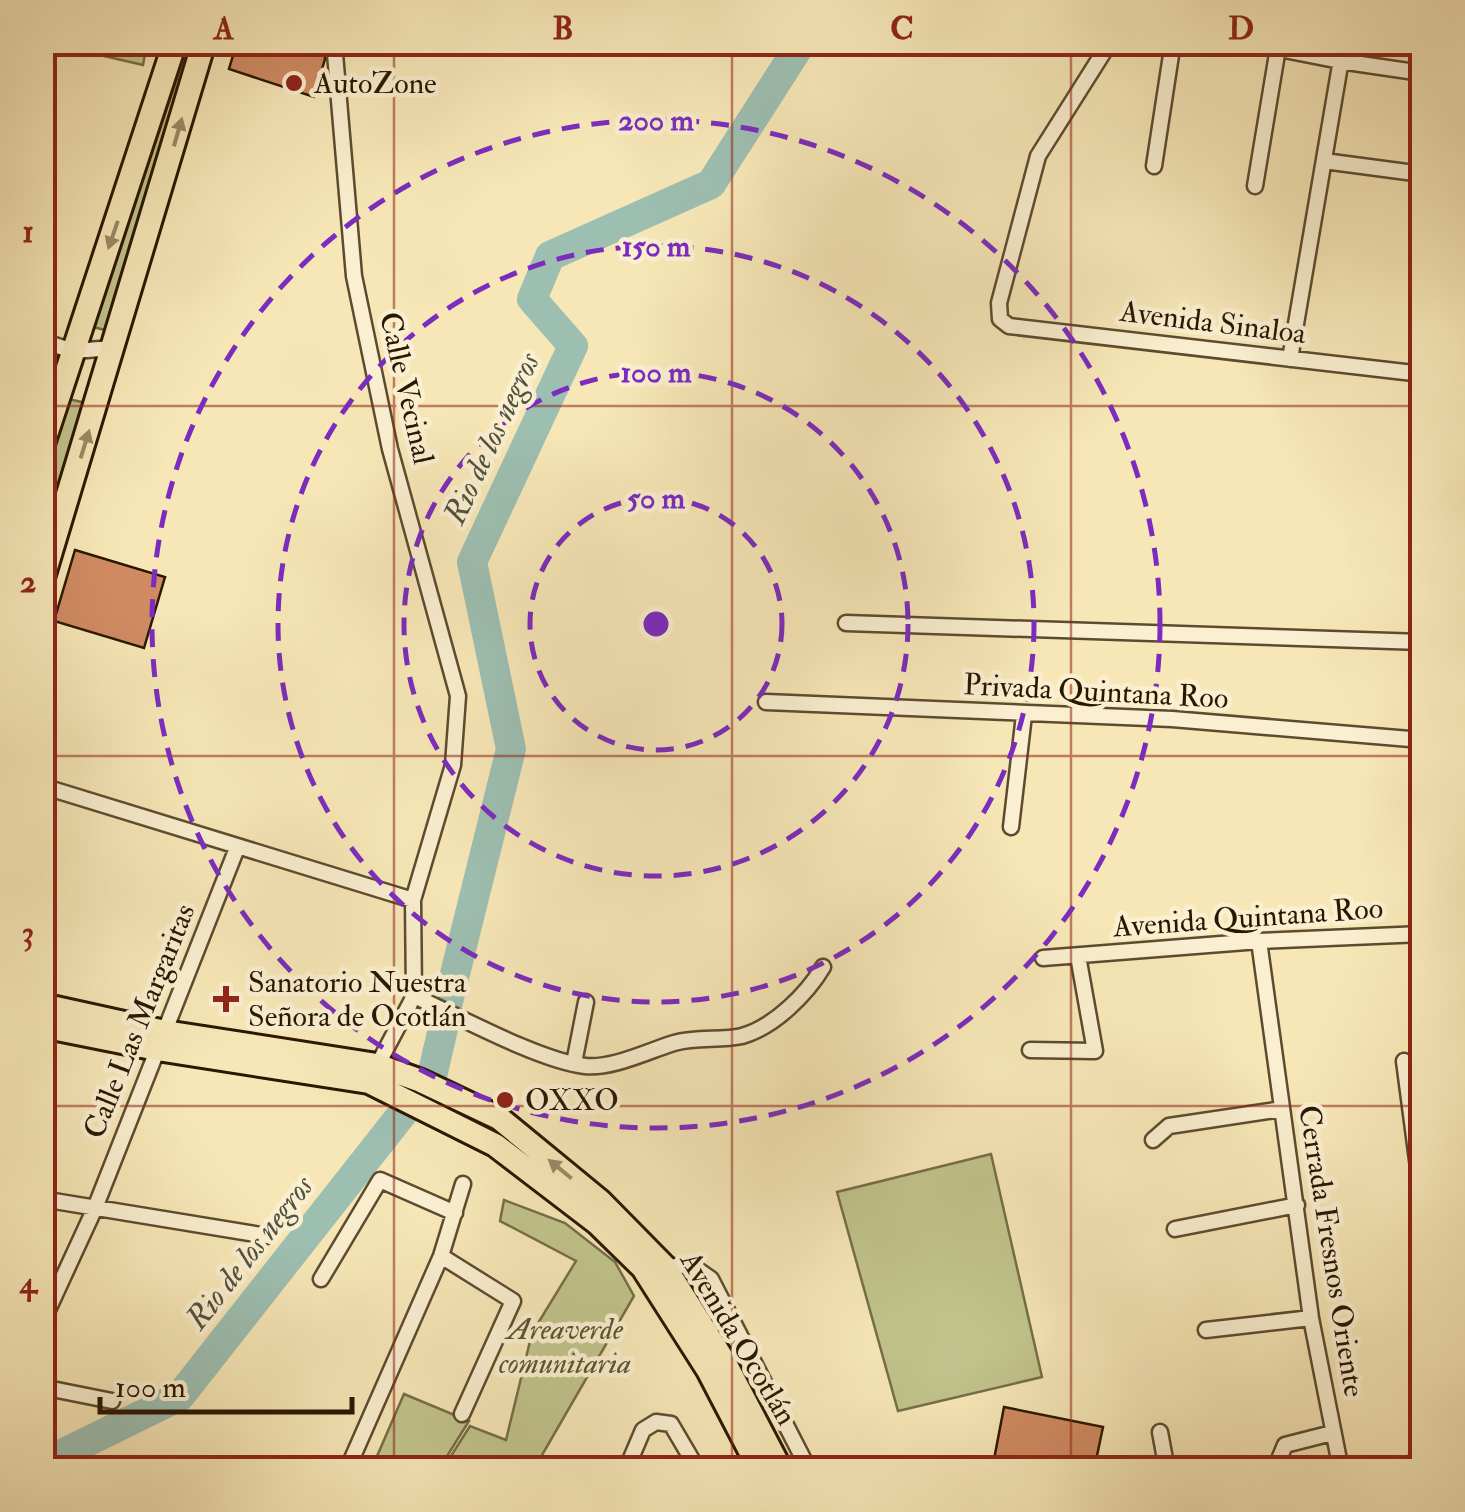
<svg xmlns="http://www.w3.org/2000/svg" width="1465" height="1512" viewBox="0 0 1465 1512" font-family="'IM FELL Double Pica',serif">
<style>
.green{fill:#c1c48c;stroke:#766e47;stroke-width:2.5}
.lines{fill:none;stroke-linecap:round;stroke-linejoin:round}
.river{stroke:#9dbfb2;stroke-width:30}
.building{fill:#d08b63;stroke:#2a1702;stroke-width:2.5}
.minor-casing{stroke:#5d4b2f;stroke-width:19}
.primary-casing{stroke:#2a1702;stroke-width:28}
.minor{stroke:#faefd0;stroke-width:14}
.primary{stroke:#f7e7b7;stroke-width:22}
.oneway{fill:#9b8966}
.grid{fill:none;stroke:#8f2418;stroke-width:2.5;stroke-opacity:0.55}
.ring{fill:none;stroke:#7b2cbf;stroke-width:5;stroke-dasharray:18 12}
.poi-dot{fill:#8f2418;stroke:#faefd0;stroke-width:4}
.labels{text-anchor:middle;stroke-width:9;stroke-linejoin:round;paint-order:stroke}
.poi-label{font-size:30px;fill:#2a1702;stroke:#faefd0;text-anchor:start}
.street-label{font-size:30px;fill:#2a1702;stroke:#faefd0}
.park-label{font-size:30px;font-style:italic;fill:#5f5432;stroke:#faefd0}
.water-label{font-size:32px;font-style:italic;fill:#525240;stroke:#faefd0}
.centre{fill:#7b2cbf;stroke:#faefd0;stroke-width:5}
.ring-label{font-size:30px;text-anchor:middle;font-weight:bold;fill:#7b2cbf;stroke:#faefd0;stroke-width:9;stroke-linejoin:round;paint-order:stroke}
.neatline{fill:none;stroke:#8f2418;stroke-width:4}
.grid-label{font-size:32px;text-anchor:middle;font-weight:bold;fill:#8f2418}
</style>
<rect width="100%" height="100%" fill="#f7e7b7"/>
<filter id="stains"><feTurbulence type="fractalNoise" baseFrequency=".002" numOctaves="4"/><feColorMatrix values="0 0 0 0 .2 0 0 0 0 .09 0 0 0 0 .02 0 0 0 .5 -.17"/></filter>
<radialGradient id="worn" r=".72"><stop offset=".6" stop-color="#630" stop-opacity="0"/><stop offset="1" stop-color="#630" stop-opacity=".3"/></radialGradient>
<path class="green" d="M43,42H147V43L143,65Z
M189,43H196L109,331L93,327Z
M68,399L86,403L44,535L43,481Z
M991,1154L1042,1377L898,1411L837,1192Z
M504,1200L565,1223L615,1262L634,1296L534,1469H449L444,1467L470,1426L506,1440L532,1333L576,1261L500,1221Z
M404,1394L469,1421L439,1469L371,1470Z"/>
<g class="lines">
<path class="river" d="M448,1002L511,749L472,562L573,346L532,299L550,256L711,184L802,42
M42,1464L180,1396L432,1076L445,1020"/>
</g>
<path class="building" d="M237,42H307L324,48L325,59L314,97L229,69Z
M75,550L165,577L144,648L54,621Z
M1004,1407L1103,1427L1094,1470H992Z"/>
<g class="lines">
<defs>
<path id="minor" d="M334,42L354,276L390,449L458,696L453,765L413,900L414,996L376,1068
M1110,42L1038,156L999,303L1000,319L1009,326L1422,374
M1244,42L1340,61L1422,73
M1324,161L1422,174
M1154,166L1173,42
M1255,186L1278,48
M42,341L73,351L114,348
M1290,359L1344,42
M846,623L1422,642
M766,702L1172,719L1422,740
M42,786L413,900
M1011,827L1024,715
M1259,941L1311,1318L1341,1470
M1043,958L1259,941L1422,934
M414,996C458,1016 540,1061 585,1066C612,1069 648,1051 674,1043C697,1036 720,1041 742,1036C774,1027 807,994 823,967
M1030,1050L1095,1051L1078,956
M1404,1061L1422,1198
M574,1063L586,1002
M1153,1140L1169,1126L1282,1109
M42,1199L267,1236
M1175,1229L1297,1205
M441,1256L513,1301L462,1414
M665,1267L691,1265L711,1279L809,1470
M321,1279L380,1180L455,1213
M42,1323L95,1208L237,848
M1206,1330L1311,1318
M42,1387L112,1401
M1160,1432L1167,1470
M347,1470L441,1256L463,1184
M626,1470L643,1430L656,1422L671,1424L698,1470
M1283,1470L1280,1457L1285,1445L1332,1433
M1385,1470L1422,1461"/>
<path id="primary" d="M42,447L175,42
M42,581L204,42
M42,1005L165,1032L377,1065L421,1081L499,1118L600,1201L665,1267L724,1361L781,1470
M42,1026L157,1049L369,1082L495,1145L597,1223L643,1268L708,1370L760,1470"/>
</defs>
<use href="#minor" class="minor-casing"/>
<use href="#primary" class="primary-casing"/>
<use href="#minor" class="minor"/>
<use href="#primary" class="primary"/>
</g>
<defs><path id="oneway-solid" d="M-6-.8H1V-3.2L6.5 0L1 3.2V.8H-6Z" transform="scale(2.5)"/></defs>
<g class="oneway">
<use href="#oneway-solid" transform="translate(178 132) rotate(-74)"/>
<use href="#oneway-solid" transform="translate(113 235) rotate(109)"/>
<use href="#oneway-solid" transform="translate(85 444) rotate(-73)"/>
<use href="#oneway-solid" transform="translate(560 1169) rotate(-141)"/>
</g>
<path class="grid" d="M394,42V1470M732,42V1470M1071,42V1470M42,406H1422M42,756H1422M42,1106H1422"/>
<g class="ring">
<circle cx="656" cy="624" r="126"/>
<circle cx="656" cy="624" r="252"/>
<circle cx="656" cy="624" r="378"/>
<circle cx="656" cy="624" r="504"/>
</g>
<g class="poi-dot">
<circle cx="294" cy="83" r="10"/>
<path d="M221 984h10v10h10v10h-10v10h-10v-10h-10v-10h10z"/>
<circle cx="505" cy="1100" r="10"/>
</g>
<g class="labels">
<g class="poi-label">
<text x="314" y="93">AutoZone</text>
<text x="248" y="992">Sanatorio Nuestra<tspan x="248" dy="34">Señora de Ocotlán</tspan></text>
<text x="525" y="1110">OXXO</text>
</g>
<g class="street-label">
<text transform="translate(1213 322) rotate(7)" y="10">Avenida Sinaloa</text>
<text transform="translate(407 388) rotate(77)" y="10">Calle Vecinal</text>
<text transform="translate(1096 691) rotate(3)" y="10">Privada Quintana Roo</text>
<text transform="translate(1248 917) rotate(-4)" y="10">Avenida Quintana Roo</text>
<text transform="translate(139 1021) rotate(-68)" y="10">Calle Las Margaritas</text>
<text transform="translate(1332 1251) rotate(81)" y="10">Cerrada Fresnos Oriente</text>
<text transform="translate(739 1338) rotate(59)" y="10">Avenida Ocotlán</text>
</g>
<g class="park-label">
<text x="565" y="1339">Areaverde<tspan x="565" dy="34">comunitaria</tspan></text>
</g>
<g class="water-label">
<text transform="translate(491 438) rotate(-65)" y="11">Rio de los negros</text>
<text transform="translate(249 1252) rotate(-52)" y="11">Rio de los negros</text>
</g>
</g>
<circle cx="656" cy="624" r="15" class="centre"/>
<g class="ring-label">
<text x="656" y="130">200 m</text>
<text x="656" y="256">150 m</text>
<text x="656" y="382">100 m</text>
<text x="656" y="508">50 m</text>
</g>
<rect width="1465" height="1512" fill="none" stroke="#f7e7b7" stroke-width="110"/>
<path d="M100 1397v15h252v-15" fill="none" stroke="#2a1702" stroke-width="5"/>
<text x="115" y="1397" font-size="30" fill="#2a1702" stroke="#faefd0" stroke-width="8" paint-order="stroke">100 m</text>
<rect x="55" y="55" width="1355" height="1402" class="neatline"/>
<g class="grid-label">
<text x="224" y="39">A</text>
<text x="563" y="39">B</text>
<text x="902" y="39">C</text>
<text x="1241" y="39">D</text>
<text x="28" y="242">1</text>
<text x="28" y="592">2</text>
<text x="28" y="943">3</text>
<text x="28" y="1293">4</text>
</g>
<rect width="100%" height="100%" filter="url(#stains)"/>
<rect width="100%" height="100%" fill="url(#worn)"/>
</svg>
